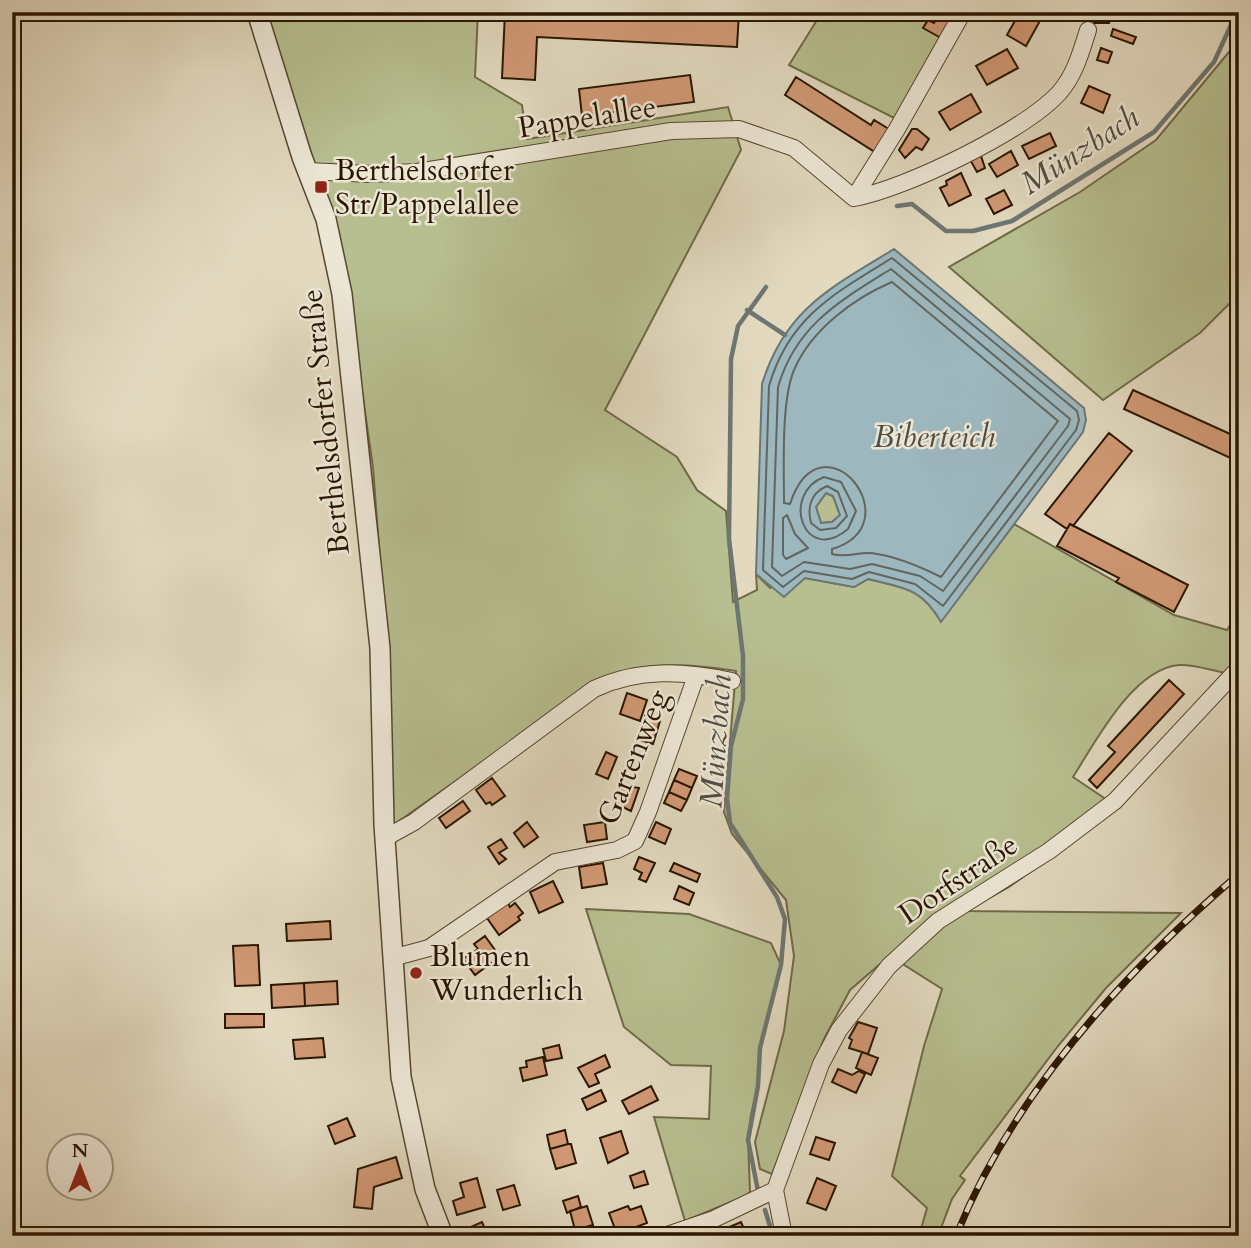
<svg xmlns="http://www.w3.org/2000/svg" width="1251" height="1248" viewBox="0 0 1251 1248" font-family="Cardo,serif">
<style>
.green{fill:#b7be8f;stroke:#706a48;stroke-width:2}
.water{fill:#9cb7be;stroke:#6e7672;stroke-width:2;fill-rule:evenodd}
.lines{fill:none;stroke-linecap:round;stroke-linejoin:round}
.shore{stroke:#62665f;stroke-width:2}
.stream{stroke:#6e7672;stroke-width:4.5}
.building{fill:#d19975;stroke:#291500;stroke-width:2}
.minor-casing{stroke:#574630;stroke-width:18}
.tertiary-casing{stroke:#574630;stroke-width:22}
.minor{stroke:#ece6d5;stroke-width:16}
.tertiary{stroke:#ece6d5;stroke-width:19}
.rail-casing{stroke:#291500;stroke-width:7}
.rail{stroke:#ece6d5;stroke-width:4.5;stroke-dasharray:13;stroke-linecap:butt}
.poi-dot{fill:#8f2418;stroke:#ece6d5;stroke-width:2.5}
.labels{text-anchor:middle;stroke-width:5;stroke-linejoin:round;paint-order:stroke}
.street-label{font-size:30px;fill:#291500;stroke:#ece6d5}
.poi-label{font-size:30px;fill:#291500;stroke:#ece6d5;text-anchor:start}
.water-label{font-size:32px;font-style:italic;fill:#514e42;stroke:#ece6d5}
</style>
<rect width="100%" height="100%" fill="#e2d9bf"/>
<filter id="stains"><feTurbulence type="fractalNoise" baseFrequency=".00286" numOctaves="4"/><feColorMatrix values="0 0 0 0 .2 0 0 0 0 .09 0 0 0 0 .02 0 0 0 .5 -.17"/></filter>
<radialGradient id="worn" r=".72"><stop offset=".6" stop-color="#630" stop-opacity="0"/><stop offset="1" stop-color="#630" stop-opacity=".3"/></radialGradient>
<path class="green" d="M265,12H478L475,77L522,105L527,139L728,107L741,150L605,410L677,457L697,490L726,511L733,602L757,590L756,574L770,588L805,578L854,587L868,579C907,589 918,586 941,621L1014,524L1174,615L1227,630L1239,611V675C1220,674 1198,664 1179,665C1133,669 1096,741 1073,777L1119,808L1009,887L966,911L1181,913L1106,988L1058,1046L960,1176L965,1180L952,1199L938,1236H919L927,1208L892,1176L924,1046L942,989L901,963L880,964L850,990L824,1039L772,1174L760,1169L755,1142L784,1031L794,956L786,900L732,834L724,812L736,671C687,663 638,660 593,684L392,826L385,628L373,467L340,241Z
M822,12H959L898,120L789,65Z
M1239,30V294L1200,333L1103,400L949,267L1080,192L1156,140L1234,46Z
M826,493L833,496L840,515L832,522L821,523L816,507Z
M586,909L689,914L771,943L781,965L760,1048L758,1086L751,1115L748,1140L750,1192L745,1196L685,1221L654,1117L709,1119L711,1066L671,1065L624,1027Z"/>
<path class="water" d="M894,249L1084,408L1086,420L1083,432L941,622C922,588 904,588 868,579L854,587L805,578L784,597L756,574L762,384C785,309 832,287 894,249ZM826,493L833,496L840,515L832,522L821,523L816,507Z"/>
<g class="lines">
<path class="shore" d="M892,258L1077,411L1079,420L1076,430L943,606L915,584L869,572L852,579L804,571L783,587L763,570L769,386C789,317 835,293 892,258Z
M891,269L1070,419L1068,426L943,591L920,576L872,564L850,569L804,562L782,576L772,567L778,387C796,325 840,301 891,269Z
M892,282L1058,421L941,577C919,566 896,556 871,553C857,552 847,558 832,554V549C915,524 821,409 790,504L784,503C784,467 781,401 794,370C811,330 854,298 892,282Z
M824,477L841,482L856,511L848,529C804,566 780,494 824,477Z
M827,486L838,492L847,516L836,528L820,530L811,523C807,507 811,493 827,486Z
M787,515L795,534L808,548L786,559L783,555V518Z"/>
<path class="stream" d="M897,206L912,204L946,231H973L1012,221L1154,132L1214,62L1237,12
M747,310L785,335
M758,1191L748,1140L758,1086L760,1048L781,965L785,919L777,897L730,823L727,798L731,746L743,699V656L729,539L731,359L738,326L766,287
M765,1210L773,1236"/>
</g>
<path class="building" d="M505,12H739L737,47L537,37L535,80L502,78Z
M1020,12H1028L1041,19L1026,46L1007,35Z
M1097,12H1112L1109,23H1094Z
M939,14L951,21L941,38L923,28L928,20L934,23Z
M1113,29L1136,37L1133,44L1111,36Z
M1101,48L1112,52L1108,63L1097,60Z
M1007,49L1018,68L987,85L976,66Z
M690,75L694,102L582,116L579,89Z
M796,77L871,125L874,120L892,131L878,154L785,95Z
M1089,86L1110,95L1103,113L1081,103Z
M971,94L981,112L950,130L939,112Z
M912,129H917L929,139L922,150L916,147L905,158L899,150Z
M1050,133L1056,146L1029,159L1022,146Z
M979,150L985,168L977,172L968,156Z
M1011,151L1018,165L997,177L989,164Z
M961,173L971,195L949,206L940,188L947,185L946,181Z
M1004,190L1012,205L994,214L986,199Z
M1133,390L1239,438V462L1124,409Z
M1109,433L1132,451L1073,526L1070,524L1067,529L1045,514Z
M1070,524L1188,585L1174,612L1116,582L1119,578L1057,546Z
M1169,680L1184,694L1097,788L1089,780L1115,752L1108,746Z
M627,693L647,700L640,721L620,714Z
M645,716L660,721L653,744L637,739Z
M606,752L617,757L608,779L596,774Z
M679,769L697,776L692,788L674,780Z
M492,778L505,796L492,805L490,802L486,804L476,790Z
M674,780L692,788L687,800L669,792Z
M621,785L639,788L631,811L614,803Z
M669,792L687,800L681,811L664,803Z
M463,801L470,811L446,828L439,818Z
M527,822L538,837L524,847L514,833Z
M605,822L607,839L587,842L584,825Z
M656,822L671,829L665,844L649,837Z
M501,839L507,848L499,853L506,859L499,864L488,847Z
M639,857L655,863L646,882L639,879L642,873L634,869Z
M603,863L607,884L582,888L579,867Z
M674,863L700,874L697,882L670,871Z
M553,881L563,902L539,913L530,892Z
M679,886L694,893L689,905L674,899Z
M508,903L510,907L515,903L523,913L518,917L520,920L499,935L487,918Z
M330,921L331,939L287,941L286,924Z
M485,936L495,950L486,956L491,963L475,975L463,959L478,949L474,944Z
M258,945L260,985L235,986L233,946Z
M337,981L338,1004L305,1006L304,983Z
M304,983L305,1006L272,1008L271,985Z
M225,1014H264V1027L225,1028Z
M858,1022L877,1028L868,1054L849,1048L852,1040L849,1038Z
M323,1038L325,1057L295,1059L293,1040Z
M559,1045L562,1058L546,1061L543,1049Z
M862,1052L878,1058L871,1075L856,1068Z
M605,1055L610,1067L595,1074L599,1083L589,1087L578,1068Z
M543,1057L547,1075L523,1081L520,1068L527,1067L526,1061Z
M838,1069L852,1075L859,1071L865,1074L856,1093L832,1082Z
M651,1086L658,1100L629,1114L622,1101Z
M601,1090L606,1101L587,1110L582,1099Z
M347,1118L355,1136L335,1144L328,1126Z
M565,1130L568,1144L550,1149L547,1135Z
M621,1131L628,1153L608,1163L600,1138Z
M816,1137L835,1143L829,1160L810,1154Z
M568,1144H571L576,1163L556,1169L550,1149Z
M396,1157L402,1178L374,1187L372,1209L354,1207L358,1169Z
M644,1171L648,1184L634,1188L630,1176Z
M477,1178L485,1207L457,1215L453,1201L464,1197L460,1183Z
M817,1178L836,1186L826,1210L807,1203Z
M514,1185L520,1205L503,1210L497,1190Z
M578,1196L581,1207L567,1213L563,1201Z
M587,1206L593,1225L575,1230L570,1211Z
M628,1206L630,1210L641,1206L647,1223L617,1234L609,1213Z
M482,1222L488,1236H467L464,1230Z
M741,1222L747,1236H720V1231Z"/>
<g class="lines">
<defs>
<path id="minor" d="M308,171L370,174L417,172L671,131L739,129L794,148L854,198C905,189 1024,131 1059,93C1075,75 1081,52 1088,30
M854,198L897,129L963,12
M385,838L414,822L594,689C639,668 684,671 732,681
M392,958L429,948L555,862L617,850L635,841L648,812L696,676
M775,1190L784,1236
M664,1236L714,1219L775,1190L821,1064L839,1030L889,966L938,921L1049,851L1115,801L1239,668"/>
<path id="tertiary" d="M257,12L302,157L326,219L342,294L380,648L384,824L401,1077L425,1189L443,1236"/>
</defs>
<use href="#minor" class="minor-casing"/>
<use href="#tertiary" class="tertiary-casing"/>
<use href="#minor" class="minor"/>
<use href="#tertiary" class="tertiary"/>
<defs>
<path id="rail" d="M956,1236C1013,1094 1124,972 1239,874"/>
</defs>
<use href="#rail" class="rail-casing"/>
<use href="#rail" class="rail"/>
</g>
<g class="poi-dot">
<rect x="314" y="180" width="14" height="14" rx="3.5"/>
<circle cx="416" cy="973" r="7"/>
</g>
<g class="labels">
<g class="street-label">
<text transform="translate(587 117) rotate(-9)" y="10">Pappelallee</text>
<text transform="translate(325 422) rotate(-96)" y="10">Berthelsdorfer Straße</text>
<text transform="translate(633 757) rotate(-68)" y="10">Gartenweg</text>
<text transform="translate(958 879) rotate(-34)" y="10">Dorfstraße</text>
</g>
<g class="poi-label">
<text x="335" y="180">Berthelsdorfer<tspan x="335" dy="34">Str/Pappelallee</tspan></text>
<text x="430" y="966">Blumen<tspan x="430" dy="34">Wunderlich</tspan></text>
</g>
<g class="water-label">
<text transform="translate(1079 150) rotate(-33)" y="11">Münzbach</text>
<text x="934" y="447">Biberteich</text>
<text transform="translate(715 741) rotate(-86)" y="11">Münzbach</text>
</g>
</g>
<rect width="1251" height="1248" fill="none" stroke="#e2d9bf" stroke-width="42"/>
<rect x="14" y="14" width="1223" height="1220" fill="none" stroke="#291500" stroke-width="3.5"/>
<rect x="21" y="21" width="1209" height="1206" fill="none" stroke="#291500" stroke-width="2"/>
<g transform="translate(80 1167)"><circle r="33" fill="#ece6d5" stroke="#9e9280" stroke-width="2"/>
<path d="M0-5L12 26L0 18L-12 26Z" fill="#8f2418"/>
<text y="-10" font-size="19" font-weight="bold" text-anchor="middle" fill="#291500">N</text>
</g>
<rect width="100%" height="100%" filter="url(#stains)"/>
<rect width="100%" height="100%" fill="url(#worn)"/>
</svg>
